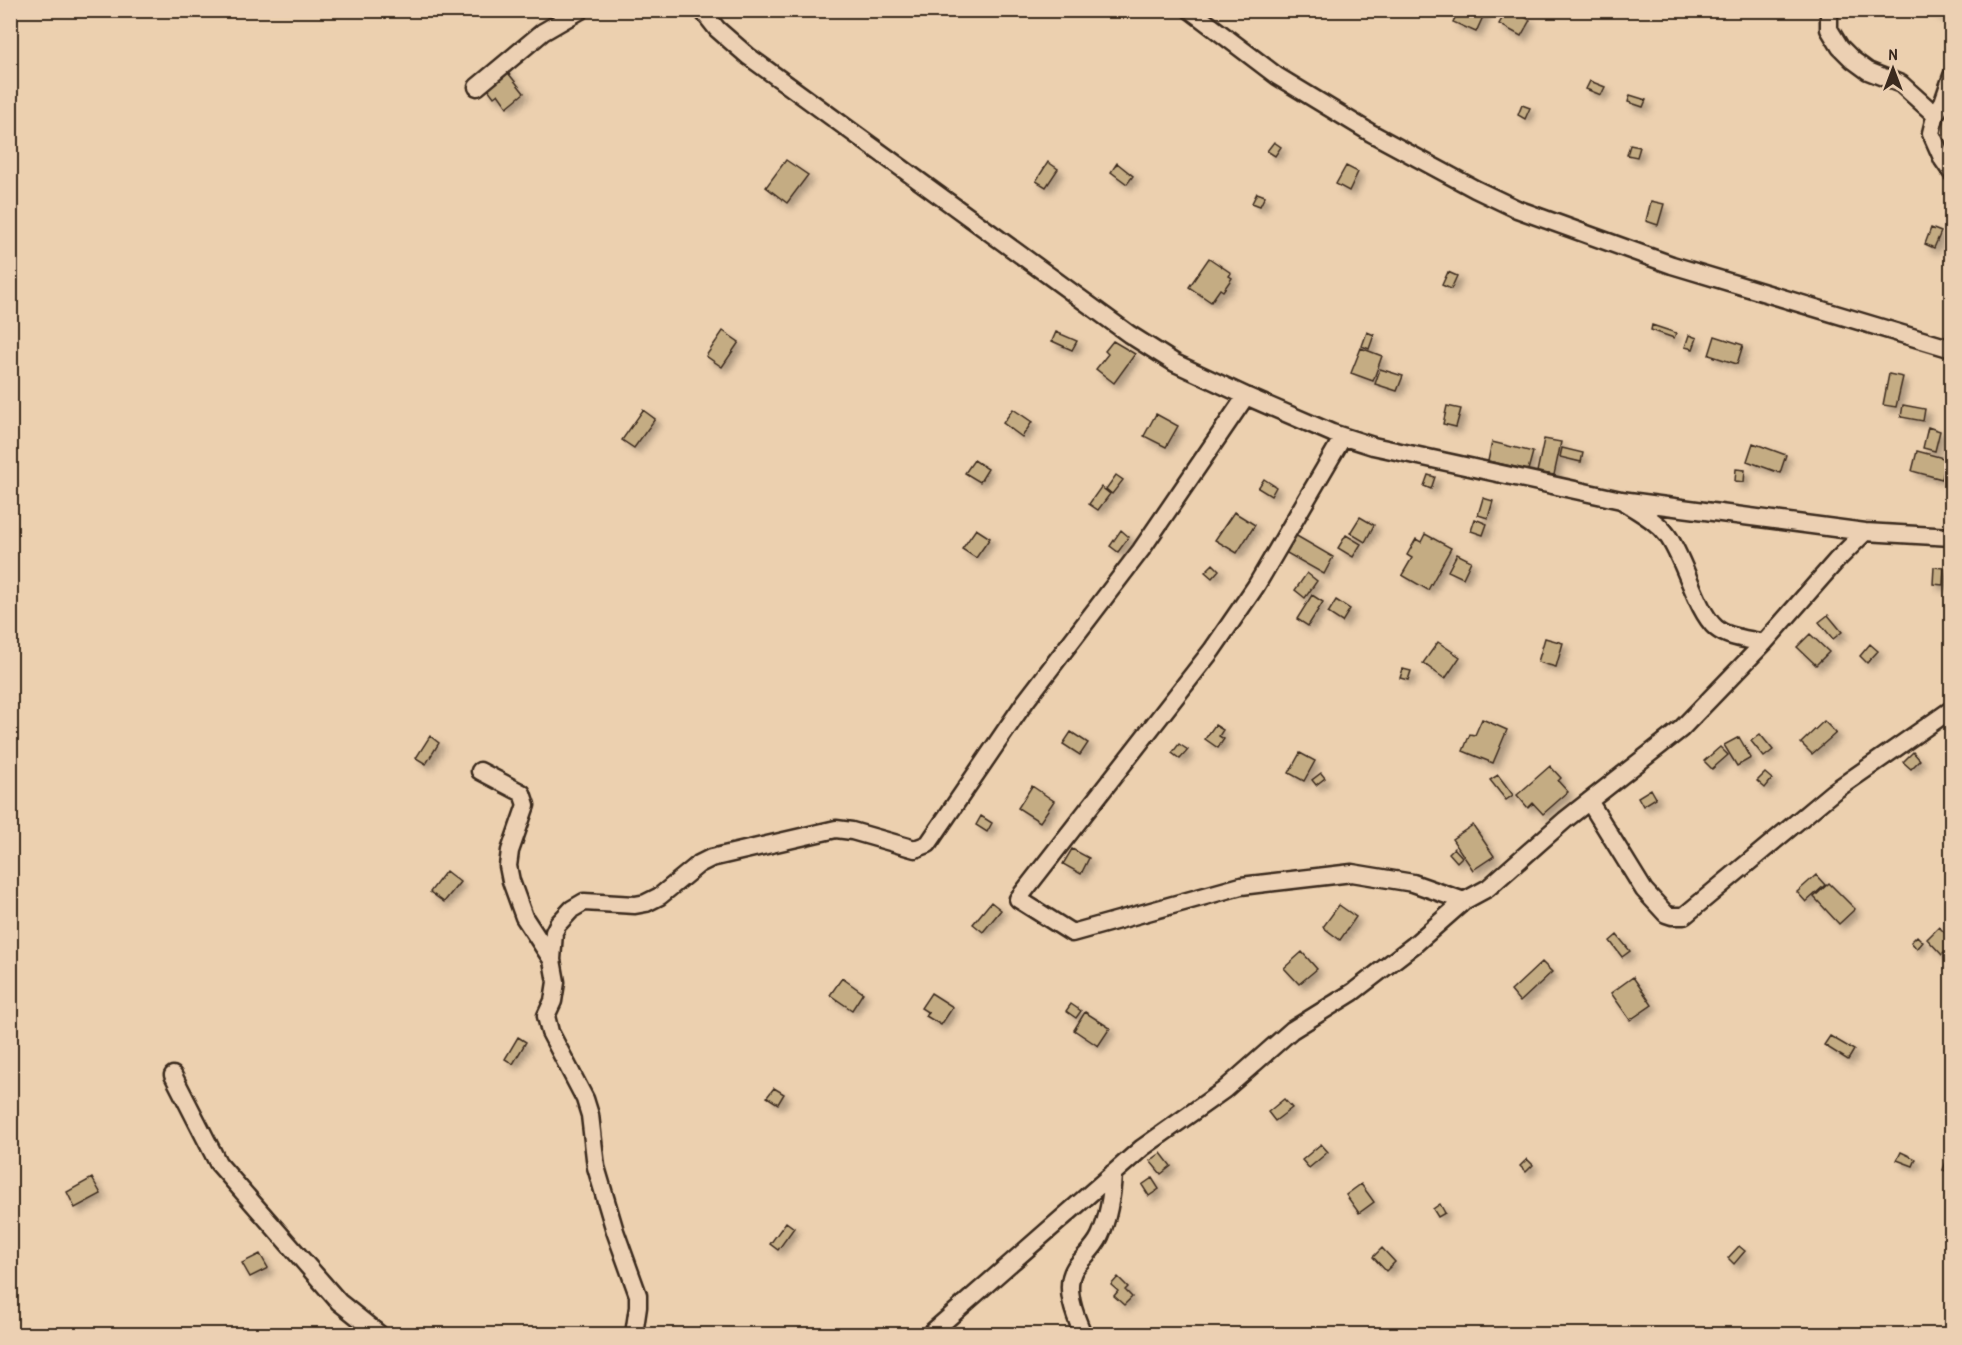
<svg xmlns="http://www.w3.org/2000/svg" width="1962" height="1345" viewBox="0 0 1962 1345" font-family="'Patrick Hand',sans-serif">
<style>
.building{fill:#c4ac83;stroke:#3b2a1e;stroke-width:1.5;filter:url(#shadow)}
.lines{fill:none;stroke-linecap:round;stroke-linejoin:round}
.minor-casing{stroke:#3b2a1e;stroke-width:21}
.minor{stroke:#ecd0b3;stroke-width:16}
</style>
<defs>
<filter id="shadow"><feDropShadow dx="5" dy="5" stdDeviation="3" flood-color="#0004"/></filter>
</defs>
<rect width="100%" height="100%" fill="#ecd0af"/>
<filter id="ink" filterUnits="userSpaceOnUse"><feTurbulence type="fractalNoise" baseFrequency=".0167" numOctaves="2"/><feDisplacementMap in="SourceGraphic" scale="12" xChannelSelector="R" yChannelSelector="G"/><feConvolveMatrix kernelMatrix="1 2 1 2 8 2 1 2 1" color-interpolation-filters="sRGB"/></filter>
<g filter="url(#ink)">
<path class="building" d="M1459,10H1486L1476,32L1453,22Z
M1507,10H1512L1530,20L1521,36L1499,24Z
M1952,10V21L1933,11V10Z
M505,69L524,93L507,107L498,94L494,97L485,85Z
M1590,81L1605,87L1601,95L1586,89Z
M1630,95L1646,100L1643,107L1628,102Z
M1522,105L1530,108L1525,119L1518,115Z
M1274,142L1281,147L1275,156L1267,151Z
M1630,145L1640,147L1637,157L1627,155Z
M786,160L808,175L787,203L766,187Z
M1048,162L1058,169L1046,187L1036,181Z
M1117,163L1133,176L1127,184L1111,172Z
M1346,166L1358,172L1349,191L1336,184Z
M1257,193L1265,196L1260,206L1252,203Z
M1651,201L1664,204L1658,225L1646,221Z
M1931,228L1941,232L1934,248L1925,244Z
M1209,258L1231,273L1229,276L1232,278L1223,291L1220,289L1211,302L1189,287Z
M1448,272L1457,276L1451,289L1442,285Z
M1652,325L1676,333L1674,338L1651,330Z
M723,331L739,342L722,367L706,356Z
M1056,332L1077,341L1072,350L1052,341Z
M1367,332L1374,335L1369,349L1362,346Z
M1689,335L1697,338L1693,349L1685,347Z
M1715,336L1743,345L1737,364L1709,355Z
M1113,341L1135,354L1114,383L1096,369L1108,354L1105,351Z
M1361,348L1382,356L1373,381L1351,373Z
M1380,369L1403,376L1397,391L1375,384Z
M1889,374L1903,377L1896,407L1883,405Z
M1903,405L1925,409L1923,421L1901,417Z
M1447,406L1461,409L1456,427L1443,424Z
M1013,409L1032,422L1022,437L1003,423Z
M643,410L655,419L634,448L622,440Z
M1156,414L1178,426L1166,447L1144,436Z
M1928,427L1940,431L1935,451L1923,448Z
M1544,439L1561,442L1554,475L1537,472Z
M1492,442L1533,452L1528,470L1488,461Z
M1753,443L1786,455L1780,473L1747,461Z
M1562,448L1583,453L1581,462L1560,457Z
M1917,451L1947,459L1942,479L1912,471Z
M974,460L988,469L980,482L965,473Z
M1736,469L1745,470L1744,482L1735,481Z
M1116,475L1123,480L1112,494L1106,489Z
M1428,475L1435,477L1431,489L1424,486Z
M1264,479L1276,487L1271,496L1258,488Z
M1101,487L1110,494L1098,510L1089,504Z
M1483,498L1493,501L1488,518L1478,515Z
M1234,512L1255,525L1237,553L1215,540Z
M1360,517L1374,525L1365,542L1350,533Z
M1475,519L1487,524L1483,535L1471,531Z
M976,529L990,538L976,558L962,549Z
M1121,530L1129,537L1118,552L1110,546Z
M1425,534L1451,548L1428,590L1402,575L1412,558L1407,555L1416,539L1421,542Z
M1295,535L1333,557L1324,574L1285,552Z
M1346,535L1361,544L1353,557L1338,548Z
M1457,554L1471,561L1463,578L1448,571Z
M1213,564L1219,570L1212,578L1205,572Z
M1934,567L1944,568L1943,585L1933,584Z
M1307,573L1317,581L1305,598L1295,590Z
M1312,595L1323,602L1308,626L1297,619Z
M1336,600L1350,609L1342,622L1328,613Z
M1828,615L1842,632L1833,639L1819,622Z
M1810,634L1829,652L1816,665L1797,647Z
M1545,638L1563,643L1556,667L1538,662Z
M1438,642L1460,657L1445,679L1423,663Z
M1870,644L1878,651L1867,663L1860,656Z
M1403,669L1411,671L1408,680L1400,678Z
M1482,719L1507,730L1493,763L1463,751L1470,734L1475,735Z
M1824,721L1836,733L1812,754L1801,743Z
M1215,725L1223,730L1219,736L1224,739L1218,748L1205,739Z
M1071,732L1088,743L1080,755L1063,744Z
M1760,734L1773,750L1764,757L1751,741Z
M430,736L439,743L426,764L416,758Z
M1739,737L1751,758L1737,766L1724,745Z
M1179,744L1188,750L1180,759L1172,753Z
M1720,747L1728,755L1712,769L1704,761Z
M1913,752L1920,760L1911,769L1903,762Z
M1300,753L1315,761L1304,781L1289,773Z
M1550,766L1561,778L1558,781L1568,792L1543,814L1533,803L1528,808L1517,795Z
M1321,773L1325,778L1316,785L1312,780Z
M1765,773L1772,779L1765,788L1757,781Z
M1498,775L1513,795L1506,800L1490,780Z
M1032,786L1054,801L1040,822L1018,808Z
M1651,789L1656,798L1643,806L1638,797Z
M981,816L992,823L987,832L976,825Z
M1473,825L1494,856L1473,870L1452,839Z
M1454,848L1462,857L1457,862L1449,853Z
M1072,849L1089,858L1081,874L1063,864Z
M446,871L460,882L444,902L430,892Z
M1816,875L1825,885L1806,902L1797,892Z
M1829,883L1855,909L1839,924L1814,897Z
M991,902L1001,910L983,932L973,924Z
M1339,905L1356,917L1340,940L1323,927Z
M1939,927L1952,940V946L1942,955L1927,939Z
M1617,935L1630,951L1622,957L1610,941Z
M1917,936L1923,942L1917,949L1911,942Z
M1302,952L1317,969L1299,984L1284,968Z
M1542,962L1552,972L1520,1002L1511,991Z
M1633,977L1652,1005L1630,1020L1611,993Z
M842,978L863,993L852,1010L830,995Z
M931,993L953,1007L941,1025L926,1016L929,1013L921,1008Z
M1071,1004L1081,1011L1076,1018L1066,1011Z
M1085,1012L1110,1028L1098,1046L1074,1030Z
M1830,1036L1854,1050L1848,1060L1824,1045Z
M518,1037L526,1042L513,1064L505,1059Z
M774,1088L784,1094L778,1104L767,1097Z
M1284,1099L1292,1108L1275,1121L1268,1112Z
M1321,1144L1328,1152L1309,1168L1302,1160Z
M1901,1152L1916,1159L1913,1166L1897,1160Z
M1161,1153L1171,1166L1161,1174L1150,1161Z
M1949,1154L1952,1155V1173L1943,1170Z
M1527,1159L1533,1165L1526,1172L1520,1166Z
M92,1178L101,1194L75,1208L67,1192Z
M1152,1178L1159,1189L1149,1196L1142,1185Z
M1361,1184L1374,1202L1359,1213L1346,1195Z
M1440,1204L1445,1213L1438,1217L1433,1209Z
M786,1222L794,1228L778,1250L770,1244Z
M1739,1246L1745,1251L1734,1264L1728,1258Z
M1382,1248L1395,1262L1386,1271L1373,1257Z
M260,1254L268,1268L250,1277L242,1263Z
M1118,1277L1128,1287L1125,1290L1132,1297L1124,1305L1114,1296L1118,1291L1111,1285Z"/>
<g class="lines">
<defs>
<path id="minor" d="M702,10L717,29L748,56L1129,334L1175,363L1246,396L1332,433L1373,446L1621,500L1865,532L1952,537
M1190,10L1277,76L1371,133L1475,189L1517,209L1672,265L1952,349
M1829,10V29L1840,47L1853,60L1868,71L1901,84L1932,112L1935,117L1931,133L1943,160L1952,173
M477,87L543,32L581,10
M1935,115L1943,102L1952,76
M1343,437L1256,586L1212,650L1018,899L1072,933L1241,886L1352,873L1413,883L1464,901
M1623,501C1638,512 1656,520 1667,535C1685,559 1696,611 1716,628C1728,638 1749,639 1764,643
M480,771L522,793L526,805L510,851L508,866L511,881L524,917L552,960L556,982L553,1001L546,1016L550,1032L585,1099L590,1115L596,1167L615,1231L638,1295V1307L634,1334
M1589,801L1644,890L1666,914L1672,916H1684L1833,792L1952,709
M552,960L554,932L558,924L572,909L584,902L635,905L646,903L660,896L699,864L711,858L836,829L852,831L915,849L928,844L1025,702L1141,550L1246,396
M173,1075L218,1163L339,1302L379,1334
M930,1334L1142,1148L1224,1090L1292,1030L1353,992L1414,945L1464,901L1488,888L1565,820L1681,729L1764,643L1836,561L1865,532
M1083,1334C1075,1316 1063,1287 1075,1268C1083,1257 1094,1249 1100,1236C1109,1216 1112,1194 1113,1173"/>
</defs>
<use href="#minor" class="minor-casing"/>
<use href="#minor" class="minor"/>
</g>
</g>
<rect width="1962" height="1345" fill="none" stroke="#ecd0b3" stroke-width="36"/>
<rect x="18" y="18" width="1926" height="1309" fill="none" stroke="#3b2a1e" stroke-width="2" filter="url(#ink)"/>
<g transform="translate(1893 69)" stroke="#ecd0b3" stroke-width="4.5" paint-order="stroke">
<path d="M0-4.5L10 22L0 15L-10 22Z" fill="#3b2a1e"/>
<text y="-9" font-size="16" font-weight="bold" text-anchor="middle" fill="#3b2a1e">N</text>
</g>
</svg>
